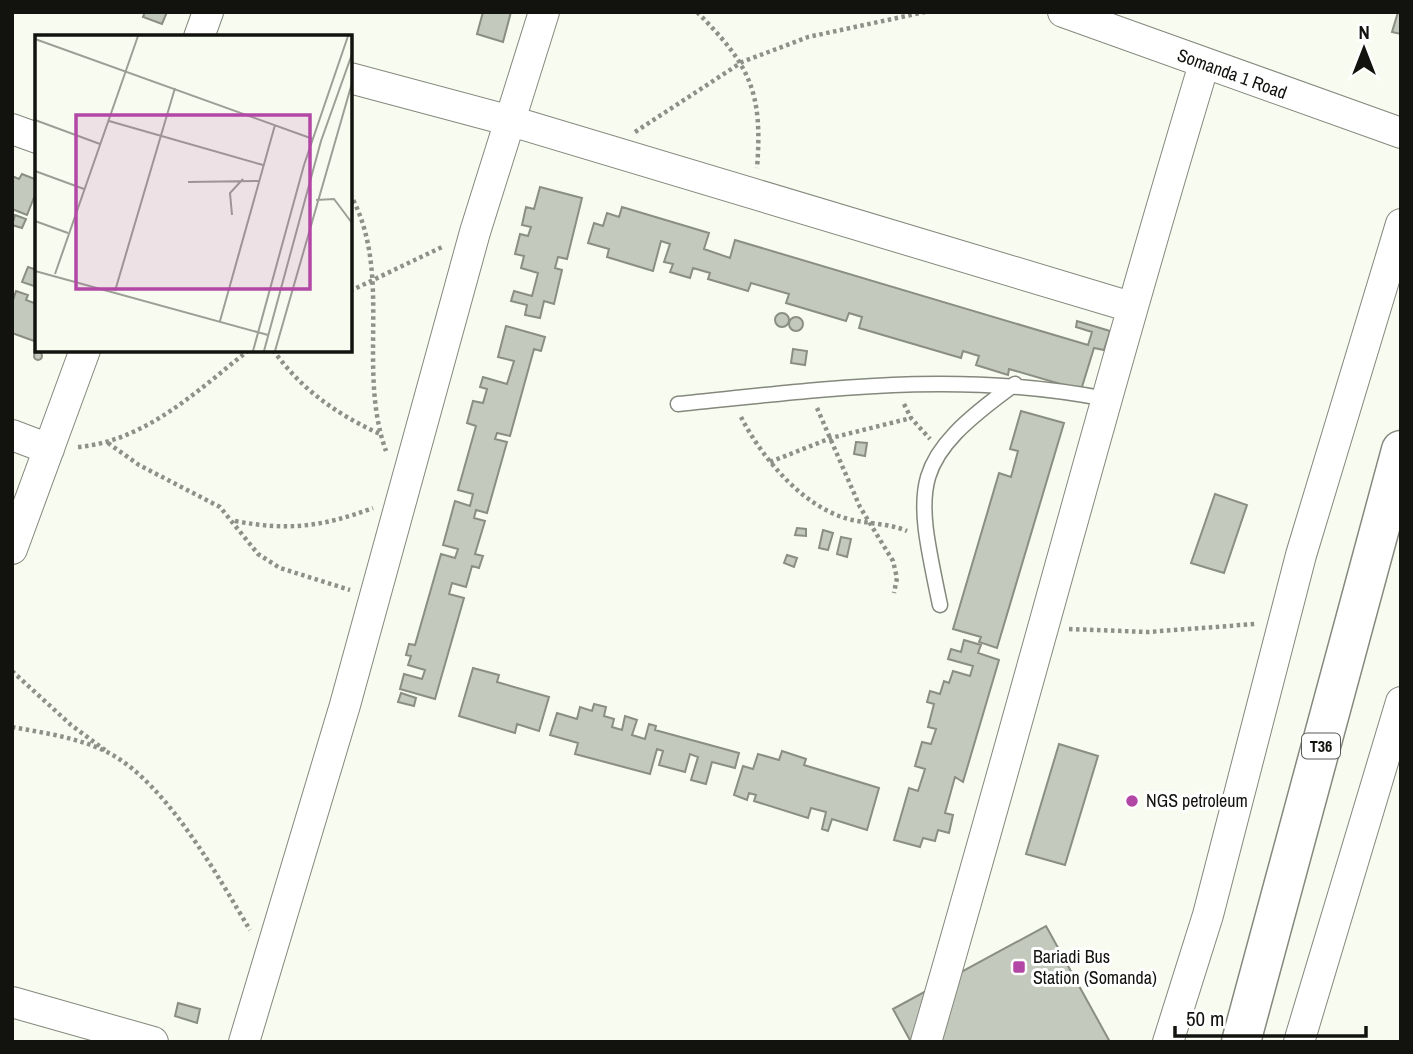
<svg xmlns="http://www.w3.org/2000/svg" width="1413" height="1054" viewBox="0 0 1413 1054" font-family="'Archivo Narrow',sans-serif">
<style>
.building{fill:#c4c9bd;stroke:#8b8e83;stroke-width:2}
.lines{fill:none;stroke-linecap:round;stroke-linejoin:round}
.service-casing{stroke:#84887d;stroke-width:17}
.minor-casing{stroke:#84887d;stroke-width:32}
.trunk-casing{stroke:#84887d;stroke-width:41}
.path{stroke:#8f9189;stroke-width:4.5;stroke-dasharray:3.5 3.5;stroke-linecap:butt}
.service{stroke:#fff;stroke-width:14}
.minor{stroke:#fff;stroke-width:30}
.trunk{stroke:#fff;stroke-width:38}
.poi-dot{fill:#b347a6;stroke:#fff;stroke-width:2.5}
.labels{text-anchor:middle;stroke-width:6;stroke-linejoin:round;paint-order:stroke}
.shield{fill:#fff;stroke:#595a57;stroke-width:2}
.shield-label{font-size:16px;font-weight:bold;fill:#12130f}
.street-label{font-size:18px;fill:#12130f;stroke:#fff}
.poi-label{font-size:18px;fill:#12130f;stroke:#fff;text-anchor:start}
.inset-road{fill:none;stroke:#9c9f96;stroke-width:2}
.view{fill:#b347a6;fill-opacity:0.15;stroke:#b347a6;stroke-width:3.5}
.inset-edge{fill:none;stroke:#12130f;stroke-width:3.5}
</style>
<rect width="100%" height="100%" fill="#f8fcf0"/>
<path class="building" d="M145,12H167L162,24L143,17Z
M483,12H511L503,42L477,34Z
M1398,12H1401V34L1392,32Z
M22,174L37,180V190L27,215L12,209V176L19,179Z
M540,187L582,198L567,259L558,257L555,268L562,270L554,304L544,301L540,318L525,315L527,305L511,301L514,291L532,296L538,273L521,268L524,256L515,254L520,234L528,236L531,227L522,225L526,207L534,209Z
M622,207L709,233L704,249L730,258L735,240L1088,345L1092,332L1076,327L1077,321L1110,331L1104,350L1094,348L1081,390L1009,369L1008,375L976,365L979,356L963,351L961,358L859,328L862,317L849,313L846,321L786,303L789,294L751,283L748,291L708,279L710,273L693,268L690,278L670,272L673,264L664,262L670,244L661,241L653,271L607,257L609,249L588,243L594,223L603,226L607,213L619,217Z
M15,215L26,219L22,228L12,225Z
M28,267L37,270V287L22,282Z
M16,291L28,295L26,300L34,303L37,298V342L12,333V303Z
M775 320a7 7 0 1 1 14 0a7 7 0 1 1-14 0Z
M789 324a7 7 0 1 1 14 0a7 7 0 1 1-14 0Z
M506,326L545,337L541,351L534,349L510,436L497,433L495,439L507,442L487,513L476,510L474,518L485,521L475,554L483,556L479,568L472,566L466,587L452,583L449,594L464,598L435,699L400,689L404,674L422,679L425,670L408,665L411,656L406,655L409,644L415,645L441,554L455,558L458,549L443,545L455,501L470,506L473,494L458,490L476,426L467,423L473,401L483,403L487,389L480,387L483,377L507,384L514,361L498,357Z
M793,349L807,351L805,365L791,363Z
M34 356a4 4 0 1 1 8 0a4 4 0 1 1-8 0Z
M1021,411L1064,423L997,648L979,642L981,637L953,629L999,473L1011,477L1018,451L1010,449Z
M856,442L867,443L865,456L854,454Z
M1215,494L1247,505L1224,573L1191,563Z
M797,528L806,529V536L795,535Z
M823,530L833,533L828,550L819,548Z
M841,537L851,539L847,557L837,554Z
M787,555L797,558L794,567L784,563Z
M964,640L981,645L978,653L999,660L963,782L955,777L945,813L953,815L949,833L938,830L935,841L923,838L920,847L894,840L909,788L918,791L925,769L915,766L922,742L931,744L936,729L928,727L934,704L927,702L930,691L940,694L944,681L949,683L953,671L970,676L973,666L948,659L951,649L961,652Z
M473,668L499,675L497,682L549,697L539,731L517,724L515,733L459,716Z
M401,693L416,698L414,706L398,702Z
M594,704L606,707L604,716L614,719L612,727L622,730L625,716L637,720L632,735L645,739L649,724L656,726L655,730L739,753L735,768L712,762L706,784L691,780L698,757L690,754L685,772L659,765L663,751L657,749L650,774L575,754L578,743L550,735L557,713L577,719L580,707L592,711Z
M1059,744L1098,756L1065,865L1026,854Z
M782,751L806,759L804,765L879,788L867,830L832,819L828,831L822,829L826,812L811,808L808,818L754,801L756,795L749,793L747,800L734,795L743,766L753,769L758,754L779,760Z
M1046,926L1110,1042H911L893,1009Z
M178,1003L200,1009L197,1023L175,1016Z"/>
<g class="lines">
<defs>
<path id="service" d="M678,404C827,389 957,370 1106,399
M940,605C914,482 909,461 1015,384"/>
<path id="minor" d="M1063,12L1401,133
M199,37L208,12
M350,78L511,121L1131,307
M12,129L37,138
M12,435L49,449
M12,549L85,350
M12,1002L153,1042
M244,1042L345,705L475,232L544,12
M926,1042C1021,716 1106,389 1204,64
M1168,1042L1208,915L1301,555L1401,224
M1299,1042L1401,702"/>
<path id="trunk" d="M1241,1042L1401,450"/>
</defs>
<use href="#service" class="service-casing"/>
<use href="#minor" class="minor-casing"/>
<use href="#trunk" class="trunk-casing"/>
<path class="path" d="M697,12C750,65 763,92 757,168
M635,132L742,62L808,37L925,12
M350,194C394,273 356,368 386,451
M350,291L444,246
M273,350C301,389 336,414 380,434
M904,404L911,418L930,439
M817,408L860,507L893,561L897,578L894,593
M741,417C762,458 802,506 848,519C868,524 888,523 907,531
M108,443L139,465L220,507L258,554L280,568L350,590
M78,447C146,441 198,390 249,350
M770,462L831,438L911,418
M235,521C288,531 322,527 373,508
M1069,629L1148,632L1255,624
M12,671L71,725L105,750
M12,727C45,733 81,738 111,754C168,786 217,875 250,930"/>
<use href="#service" class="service"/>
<use href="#minor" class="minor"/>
<use href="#trunk" class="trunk"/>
</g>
<g class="poi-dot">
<circle cx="1132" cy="801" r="7"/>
<rect x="1012" y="960" width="14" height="14" rx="3.5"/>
</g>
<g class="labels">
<rect class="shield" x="1302" y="733.5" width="38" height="25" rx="5"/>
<g class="shield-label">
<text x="1321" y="752">T36</text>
</g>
<g class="street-label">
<text transform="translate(1232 74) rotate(20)" y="6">Somanda 1 Road</text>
</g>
<g class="poi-label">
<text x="1146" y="807">NGS petroleum</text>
<text x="1033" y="963">Bariadi Bus<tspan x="1033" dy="21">Station (Somanda)</tspan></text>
</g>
</g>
<g transform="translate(35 35)">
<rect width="317" height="317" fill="#f8fcf0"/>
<path class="inset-road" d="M0,4L278,104M0,85L65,109M74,86L228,130M0,136L49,154M153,147L224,146M281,165L299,164L317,188M197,180L195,158L208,144M0,186L33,198M0,236L233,300M20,239L103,1M80,256L140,53M185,286L240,90M218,316L269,130L313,1M229,316L286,106L317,19M240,316L317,48"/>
<path class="view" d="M41,80H275V254H41Z"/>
<rect width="317" height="317" class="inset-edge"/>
</g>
<rect width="1413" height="1054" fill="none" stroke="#12130f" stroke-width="28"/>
<g transform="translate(1364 49)" stroke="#ffffff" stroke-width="5" paint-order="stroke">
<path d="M0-5L12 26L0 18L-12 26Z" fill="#12130f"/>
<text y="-10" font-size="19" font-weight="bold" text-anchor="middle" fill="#12130f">N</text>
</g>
<path d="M1175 1026v10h191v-10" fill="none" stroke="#12130f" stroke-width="3.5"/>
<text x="1186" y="1026" font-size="21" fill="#12130f" stroke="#ffffff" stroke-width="5" paint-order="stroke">50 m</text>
</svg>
